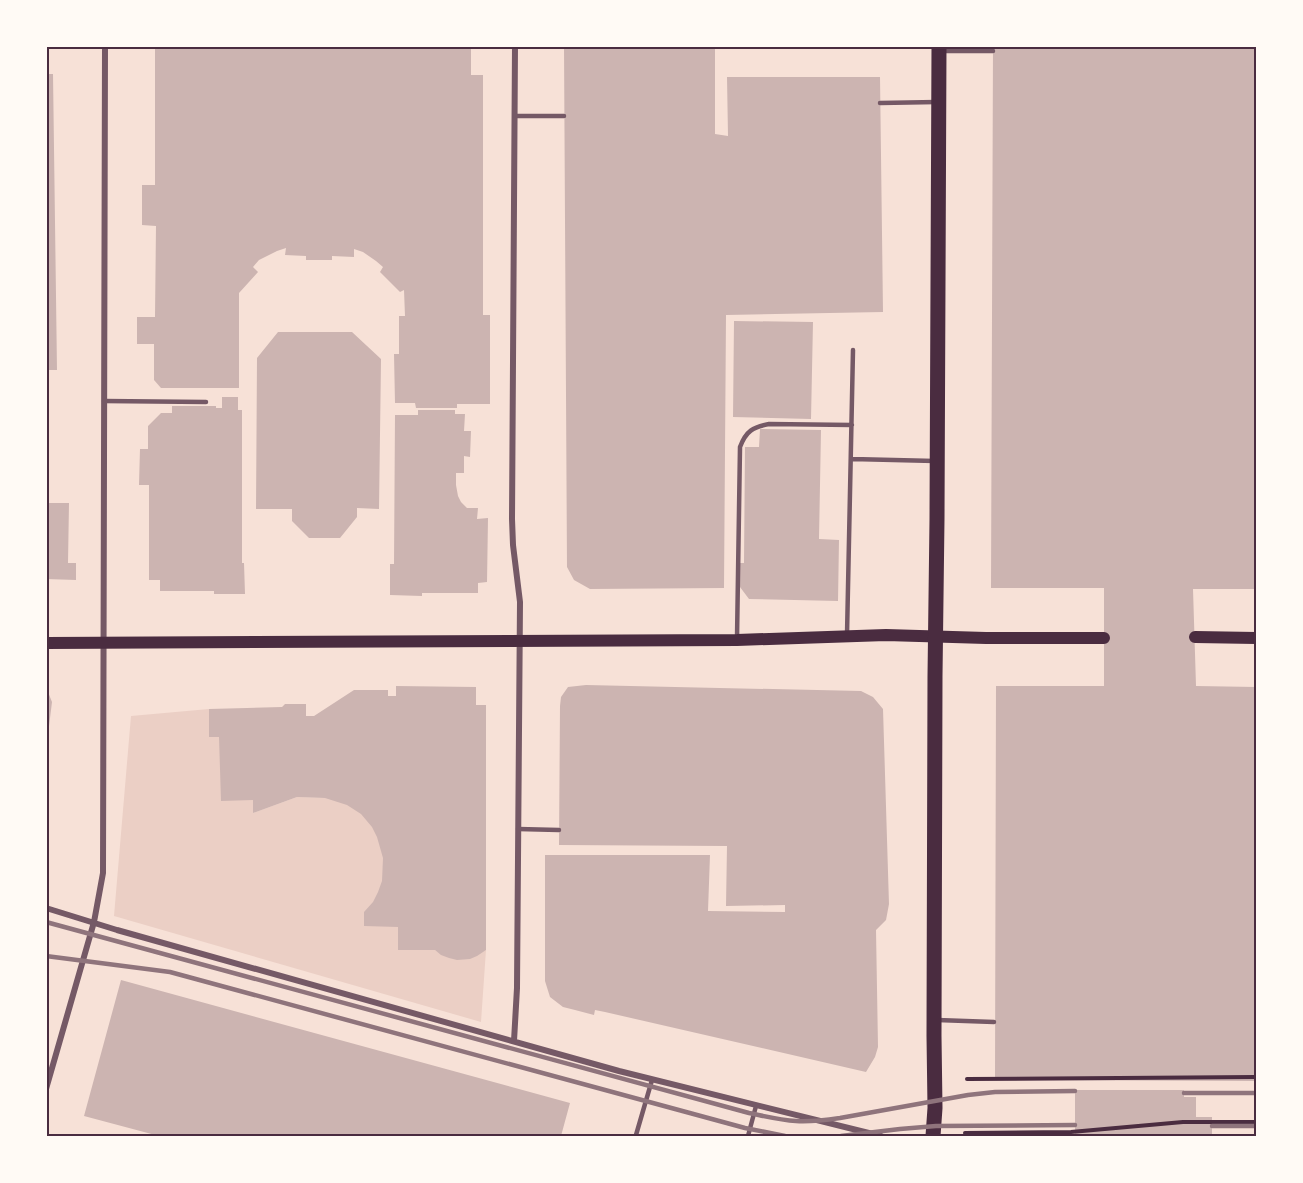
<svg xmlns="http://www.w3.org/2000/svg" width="1303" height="1183" viewBox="0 0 1303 1183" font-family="Literata,serif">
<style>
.green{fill:#ebcfc5}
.building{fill:#ccb4b1}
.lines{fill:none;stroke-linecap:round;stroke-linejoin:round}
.path{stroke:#4a2c40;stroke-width:4}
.service{stroke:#755966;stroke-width:4.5}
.minor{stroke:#755966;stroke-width:6}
.secondary{stroke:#4a2c40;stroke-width:12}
.primary{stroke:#4a2c40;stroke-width:15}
.rail{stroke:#8f747c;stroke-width:4.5}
.neatline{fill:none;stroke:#4a2c40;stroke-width:2}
</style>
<rect width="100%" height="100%" fill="#f7e1d7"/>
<path class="green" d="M209,709V737H219L253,800V813L297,797L325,798V717L435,950C458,964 462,960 486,950L481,1022L114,916L131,716Z"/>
<path class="building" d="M155,46H471V75H483V315H490V404H457V408H416L415,403H395L394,354H399V316H405L404,290L400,292L380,272L383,267L376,261L363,252L354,249V257L332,256V260H306V256L285,255L286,248L277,251L259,260L253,267L258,272L239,293V388H161L154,380V344H137V317H155L156,226L142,225V185H155Z
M564,46H715V134L728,136L727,77H880L883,312L726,315L724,588L590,589L574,580L567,567Z
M993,46H1256V589H1193L1196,686L1256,687V1081L995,1080L996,686H1104V588H991Z
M46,74H53L57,370H46Z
M734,321L813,322L811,419L733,417Z
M278,332H352L381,359L379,509L357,508V517L340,538H309L292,521V509H256L257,358Z
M222,397H238V410H242V563H244L245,594H214V591H160V580H149V485H139L140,449H148V426L161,413H172V406H216V408H222Z
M418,410H455V414H465L464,431H471L470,457L464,456V473H456V485L458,496L461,502L467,508H478L477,519L488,518L487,582L478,583V593H422V596L390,595V564H394L395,415H418Z
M760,429L821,430L819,539L839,540L838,601L749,599L740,587V563H744L745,447H759Z
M48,503H69L68,563H76V580L46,579V521H48Z
M586,685L861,691L873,697L883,709L889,904L886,920L876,930L878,1047L875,1057L866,1072L605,1012L595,1010L594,1015L575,1010L563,1007L550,997L545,981V855H710L708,911L785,912V905L726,906L727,846L559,845L560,706L561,697L568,687Z
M396,686L476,687V705H486V950L477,956L470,959L457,960L449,958L441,955L435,950H398V927L364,926V912L373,902L378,892L382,881L383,858L377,837L372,827L361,814L347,805L325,798L297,797L253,813V800L221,801L219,737H209V709L282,707L285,704H306V716H314L354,690H388V696H396Z
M46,687L52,702L48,734H46Z
M121,980L570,1103L561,1136H159L84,1116Z
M1075,1090H1184V1097H1196V1117H1212V1136H1075Z"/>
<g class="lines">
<path class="path" d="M967,1079L1256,1077
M965,1133L1071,1132L1183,1122H1256"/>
<path class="service" d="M941,51H993
M880,103L937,102
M515,116H564
M104,401L206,402
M852,459L935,461
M847,635L853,350
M737,639L740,447C746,431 753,427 769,424L852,425
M518,829L559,830
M937,1020L994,1022
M636,1135L652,1080
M748,1136L756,1106"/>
<path class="minor" d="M46,908L117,930L619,1071L881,1136
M514,1041L517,988L520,602L513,545L512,519L515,46
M46,1089L94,922L103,873L105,46"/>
<path class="secondary" d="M1195,637L1256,638
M46,643L737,640L886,635L986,638H1104"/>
<path class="primary" d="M933,1136L935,1108L934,1036L935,676L937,519L939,46"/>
<path class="rail" d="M46,922L749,1113C764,1116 780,1120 796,1121C811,1122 826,1120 840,1118L968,1095L995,1092L1075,1091
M46,956L170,972L745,1128L785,1136
M1184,1093H1256
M1212,1126H1256
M841,1136L900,1129L936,1126L1075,1125"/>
</g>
<rect width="1303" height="1183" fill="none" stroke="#fffaf5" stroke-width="96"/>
<rect x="48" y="48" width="1207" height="1087" class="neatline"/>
</svg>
